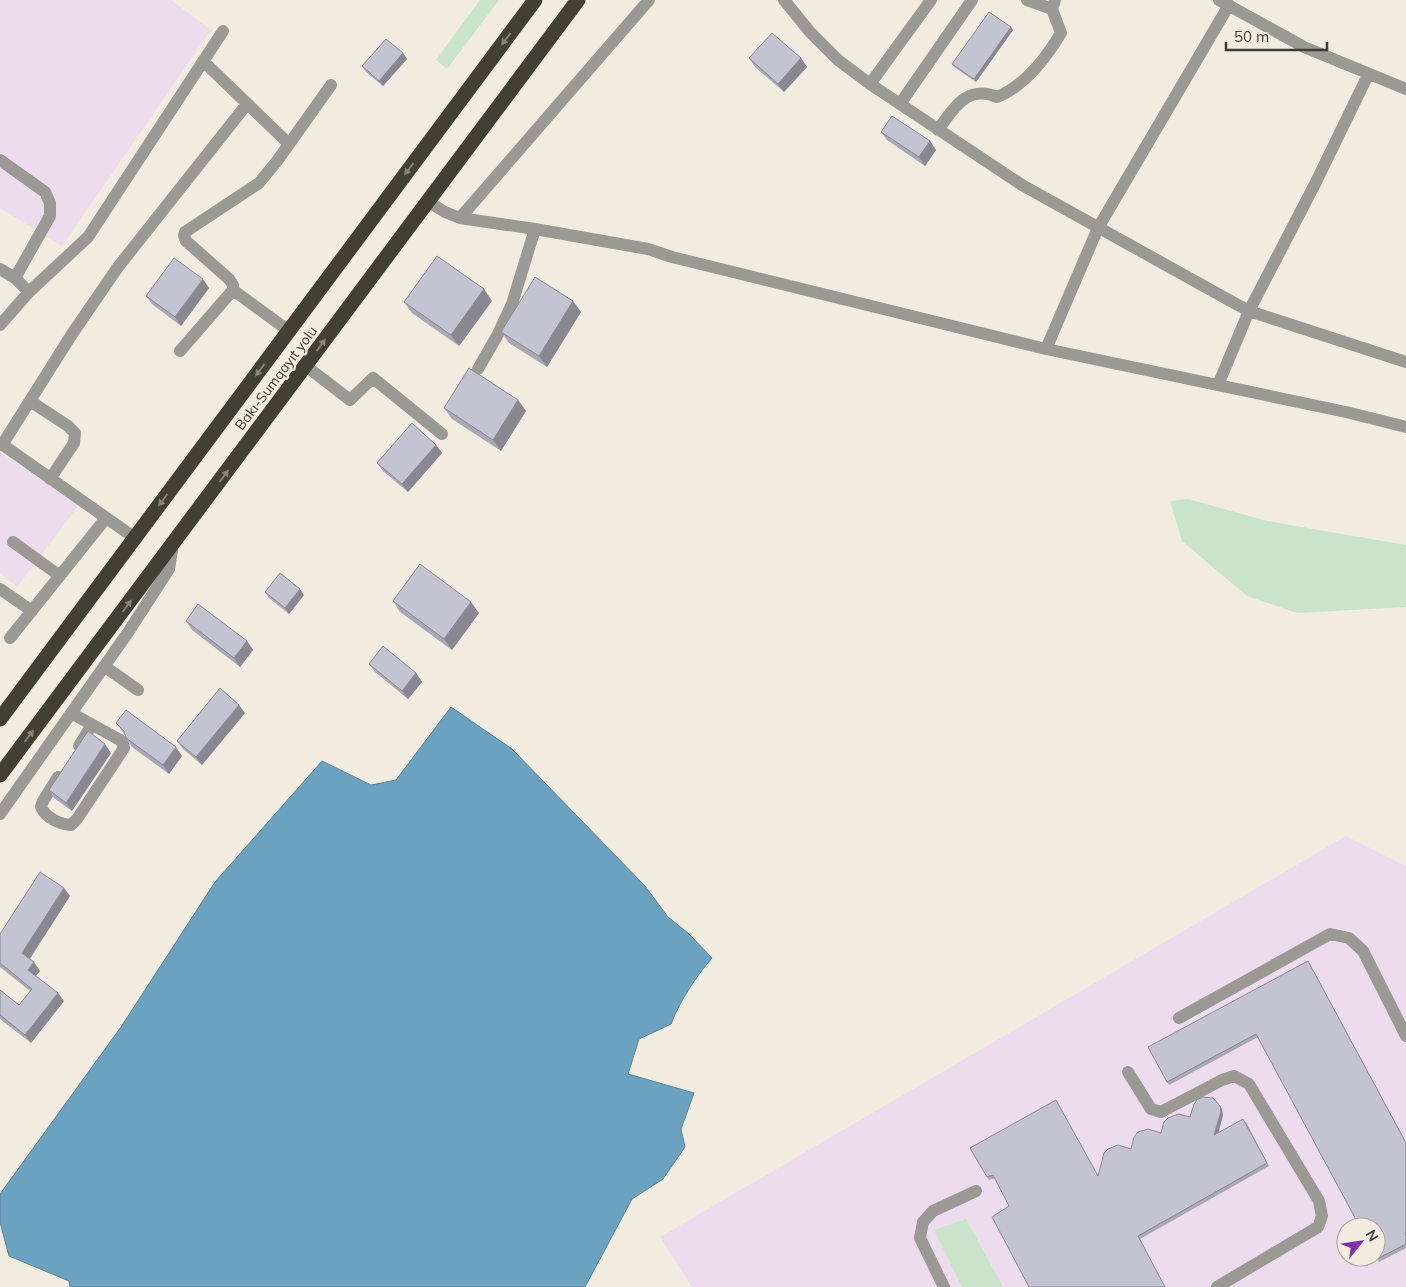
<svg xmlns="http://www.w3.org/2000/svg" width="1406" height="1287" viewBox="0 0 1406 1287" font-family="Mulish,sans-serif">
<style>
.industrial{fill:#eddced;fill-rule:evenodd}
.green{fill:#c9e4ca}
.water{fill:#6aa2c0;stroke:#5d8397}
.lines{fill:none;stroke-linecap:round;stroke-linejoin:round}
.minor{stroke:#9b9994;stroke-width:12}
.highway{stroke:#423f34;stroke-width:15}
.wall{fill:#a9a8b4}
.shaded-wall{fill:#898892}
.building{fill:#c4c3d1;stroke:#898892}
.oneway{fill:#888478}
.labels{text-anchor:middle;stroke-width:4.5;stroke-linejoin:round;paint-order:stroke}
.street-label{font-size:14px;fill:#3e3b36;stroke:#f2ebdf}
</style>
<rect width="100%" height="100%" fill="#f2ebdf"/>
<path class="industrial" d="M0,0H171L211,30L62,246L0,208Z
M0,452L79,505L17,587L0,573Z
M1346,836L1406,866V1287H692L660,1237ZM1346,1227H1376V1257H1346Z"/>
<path class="green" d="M480,0H499L447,69L436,60Z
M1188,499L1267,521L1406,545V607L1297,613L1247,596L1182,541L1170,501Z
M966,1219L1003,1287H962L934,1230Z"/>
<path class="water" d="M451,707L512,749L645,886L668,917L688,933L712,958C695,978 681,999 671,1024L639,1039L628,1074L694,1093L681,1129L685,1147L663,1179L632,1199L585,1287H70L69,1281L9,1256L0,1222V1194L121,1027L215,882L322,761L371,785L396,780Z"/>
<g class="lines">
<path class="minor" d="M784,0L810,32L838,60L870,84L931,0
M1027,0L1052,9
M1219,0L1304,47L1406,89
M203,61L289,144
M870,84L1022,185L1227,299L1249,311L1406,362
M900,104L972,0
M938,130C953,109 967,84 997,97C1025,86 1046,58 1061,33L1052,9L1055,0
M0,160L45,192L50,203V216L15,278
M427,201L445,212L460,218L535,229L648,249L672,257L1046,349L1346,412L1406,427
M460,218L649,0
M0,269L15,278L29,292
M233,290L289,331
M0,325L29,292L88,237L223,31
M1046,349L1098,228L1229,5
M180,351L233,290V285L229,279L186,241L184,236L185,232L259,183L277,161L331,85
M306,366L350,400L373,378L442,434
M478,369L497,336L512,304L535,229
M1218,385L1249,311L1315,184L1368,75
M30,401L68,426L75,433L74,443L50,479
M0,443L135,538
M2,445L72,334L118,267L247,104
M13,542L60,576
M0,589L32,611
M10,638L106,518
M104,666L138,690
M79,746L92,725
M58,777L43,801L41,807C46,818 59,824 71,825L77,819L124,748L123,744L120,740L71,713
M0,814L127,634L169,569L173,544
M1179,1018L1330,934L1349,938L1363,951L1406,1036
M1128,1072L1151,1109L1161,1112L1222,1080L1234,1076L1249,1084L1319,1201L1322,1216L1318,1227L1217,1287
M944,1287L920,1238L923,1222L933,1211L976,1191"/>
<path class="highway" d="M0,719L535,0
M0,775L578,0"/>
</g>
<path class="wall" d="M1013,30L976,82L954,67L952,64Z
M403,53L407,59L383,86L366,72L362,66Z
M749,58H801L807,67L784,92L755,67Z
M881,132L930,141L936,150L925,166L887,140Z
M209,288L181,326L152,304L146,296Z
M492,301L459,346L412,313L404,302Z
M573,301L581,312L547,367L509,343L501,332Z
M518,400L526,411L501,451L452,419L444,408Z
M436,445L442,453L408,492L383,471L377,463Z
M265,592L304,595L289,614L269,598Z
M393,601L479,613L452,650L400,612Z
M186,621L247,641L253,650L240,667L192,630Z
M369,664L416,673L422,682L408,699L375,672Z
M245,713L202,765L183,749L177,741Z
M116,723L182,756L169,774L132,747L126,738L125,735Z
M111,753L72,811L54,798L49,790Z
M70,896L30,959L40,971L36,976L64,1001L31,1043L0,1019V990L19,1005L30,991L0,967V934Z
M1308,961L1406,1142V1248L1379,1262L1258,1037L1169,1085L1167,1082Z
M1056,1100L1098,1175L1131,1149L1190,1117L1220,1106L1222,1109L1223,1115L1218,1133L1246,1122L1269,1166L1140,1239L1009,1206L995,1178L989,1180L987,1177Z"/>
<path class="shaded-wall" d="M1011,27L1013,30L976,82L974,79Z
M403,53L407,59L383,86L379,81Z
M801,58L807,67L784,92L778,84Z
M930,141L936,150L925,166L919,157Z
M203,279L209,288L181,326L175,317Z
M484,289L492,301L459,346L451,335Z
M573,301L581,312L547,367L539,356Z
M518,400L526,411L501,451L493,440Z
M436,445L442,453L408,492L402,484Z
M300,589L304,595L289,614L285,608Z
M471,602L479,613L452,650L444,639Z
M247,641L253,650L240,667L234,658Z
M416,673L422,682L408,699L402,691Z
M239,705L245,713L202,765L196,757Z
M105,744L111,753L72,811L66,803Z
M176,747L182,756L169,774L163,765Z
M64,888L70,896L28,961L22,953Z
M34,962L40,971L34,978L28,970Z
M58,993L64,1001L31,1043L25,1035Z
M1220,1106L1222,1109L1223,1115L1217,1138L1214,1135Z"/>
<path class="building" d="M989,12L1011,27L974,79L952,64Z
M772,33L801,58L778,84L749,58Z
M386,39L403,53L379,81L362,66Z
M892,116L930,141L919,157L881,132Z
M437,256L484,289L451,335L404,302Z
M174,258L203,279L175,317L146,296Z
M535,277L573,301L539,356L501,332Z
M469,368L518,400L493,440L444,408Z
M412,423L436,445L402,484L377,463Z
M420,564L471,602L444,639L393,601Z
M280,573L300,589L285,608L265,592Z
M198,604L247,641L234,658L186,621Z
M383,646L416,673L402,691L369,664Z
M220,688L239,705L196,757L177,741Z
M126,710L176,747L163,765L126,738L124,731L116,723Z
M88,731L105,744L66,803L49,790Z
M40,872L64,888L22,953L34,962L28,970L58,993L25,1035L0,1015V990L19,1005L32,989L0,963V934Z
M1308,961L1406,1143V1232L1405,1233L1406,1236V1244L1377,1259L1376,1257V1227H1360L1256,1034L1167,1082L1148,1047Z
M1202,1097L1213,1098L1220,1106L1221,1112L1214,1135L1243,1119L1267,1163L1138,1236L1165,1287H1029L992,1217L1009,1206L993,1175L987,1177L970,1148L1056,1100L1098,1176L1104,1153L1108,1149L1118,1145L1131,1149L1134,1137L1138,1132L1148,1129L1161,1133L1164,1122L1168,1118L1178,1114L1190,1117L1194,1104L1197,1100Z"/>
<defs><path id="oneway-solid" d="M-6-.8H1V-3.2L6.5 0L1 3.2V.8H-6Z" transform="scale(1.25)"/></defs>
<g class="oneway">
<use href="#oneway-solid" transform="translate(506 39) rotate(127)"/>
<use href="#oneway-solid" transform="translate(409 169) rotate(127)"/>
<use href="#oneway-solid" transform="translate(321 345) rotate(-54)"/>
<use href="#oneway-solid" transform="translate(260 370) rotate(127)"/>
<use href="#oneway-solid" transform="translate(224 476) rotate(-53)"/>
<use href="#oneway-solid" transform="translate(163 500) rotate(127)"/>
<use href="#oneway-solid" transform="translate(127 606) rotate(-53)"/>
<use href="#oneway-solid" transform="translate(29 736) rotate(-53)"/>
</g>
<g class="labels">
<g class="street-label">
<text transform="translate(276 378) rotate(-53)" y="5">Bakı-Sumqayıt yolu</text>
</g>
</g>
<g transform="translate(1361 1242) rotate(60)"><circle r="24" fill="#f2ebdf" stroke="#aaa59b"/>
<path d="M0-4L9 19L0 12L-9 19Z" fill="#8231a0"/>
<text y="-8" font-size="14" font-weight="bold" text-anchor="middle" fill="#3e3b36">N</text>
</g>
<path d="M1226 42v8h101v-8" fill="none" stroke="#3e3b36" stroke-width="2.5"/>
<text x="1234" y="42" font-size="15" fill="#3e3b36" stroke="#f2ebdf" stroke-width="4" paint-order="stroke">50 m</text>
</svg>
